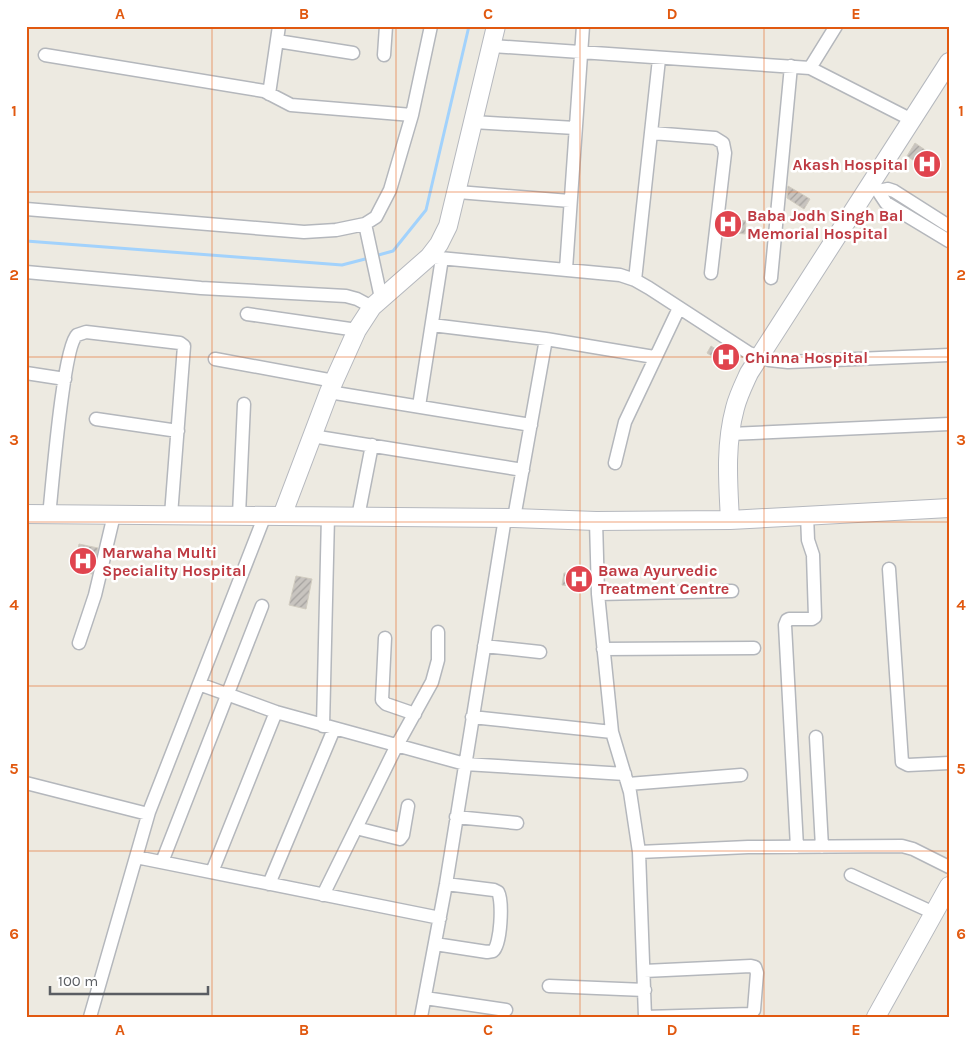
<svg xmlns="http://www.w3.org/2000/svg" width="975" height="1043" viewBox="0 0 975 1043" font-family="Karla,sans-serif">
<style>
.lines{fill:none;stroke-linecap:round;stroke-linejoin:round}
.stream{stroke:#a2d2fc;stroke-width:3}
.building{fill:url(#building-hatch);stroke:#d1ccc0}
.street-casing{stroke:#b4b7bc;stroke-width:15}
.secondary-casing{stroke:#b5b8be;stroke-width:20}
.street{stroke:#fff;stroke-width:12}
.secondary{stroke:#fff;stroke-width:18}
.grid{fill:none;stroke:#e15910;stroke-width:1;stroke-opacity:0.55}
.labels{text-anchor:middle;stroke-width:5;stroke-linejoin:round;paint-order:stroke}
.health-label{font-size:16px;font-weight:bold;fill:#be3a42;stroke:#fff;text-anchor:start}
.neatline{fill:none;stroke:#e15910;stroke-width:2}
.grid-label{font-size:16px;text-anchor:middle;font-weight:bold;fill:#e15910}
</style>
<defs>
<pattern id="building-hatch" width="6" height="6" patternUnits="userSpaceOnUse" patternTransform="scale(1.25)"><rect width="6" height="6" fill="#c8c4bf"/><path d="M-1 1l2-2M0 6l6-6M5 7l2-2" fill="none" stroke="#a5a29f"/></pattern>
</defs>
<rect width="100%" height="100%" fill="#edeae1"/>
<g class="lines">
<path class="stream" d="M26,241L342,265L369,258
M375,256L393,251L426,210L469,26"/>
</g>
<path class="building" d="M915,143L937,158L929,171L907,156Z
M788,186L810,199L804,209L787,198Z
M726,219L746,221L745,234L724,232Z
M711,346L724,354L727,348L735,353L727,366L707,353Z
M79,544L98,548L92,574L74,570Z
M564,573L589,575L588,588L562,585Z
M296,576L312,579L306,609L289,605Z"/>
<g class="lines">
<defs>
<path id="street" d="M277,41L353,53
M492,46L810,68L912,120
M45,55L264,91L291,105L412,115
M384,55L386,26
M810,68L836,26
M269,94L279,26
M473,122L575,128
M652,133L715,138L723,143L725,153L711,273
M869,186L878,191L886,203L949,241
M878,191L888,189L894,191L949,226
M458,192L570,201
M26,209L304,232L336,230L365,224L381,298
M365,224L376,217L390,190L412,115L431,26
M429,257L620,275L635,280L649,288L749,353L769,360L788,362L949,355
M566,269L583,26
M26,272L201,288L346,296L357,299L372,307
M771,278L791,66
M635,280L659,59
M247,314L357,330
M432,325L546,339L654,357
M215,359L334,381
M26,373L65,379
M329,392L531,425
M419,406L442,258
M96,419L178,431
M730,434L949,424
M312,436L523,470
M615,463L625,422L679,308
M239,515L244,404
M49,516C52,489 63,347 77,335L86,332L180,343L184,346L171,515
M358,517L372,445
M514,518L546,339
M596,521L598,594L612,732L630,792L639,852L645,1017
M889,569L902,762L908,765L949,763
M598,594L732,591
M385,638L382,700L386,704L415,714
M79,643L95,595L114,515
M484,646L540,652
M603,649L754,648
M199,684L276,712L465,764L625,774
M472,717L612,732
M323,726L328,516
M816,737L822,847
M26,783L148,814
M628,784L741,775
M456,817L517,823
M356,828L400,839L403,835L408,806
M797,847L785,625L787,620L789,619H812L815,617L813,555L808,540L807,515
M639,852L748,847L902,846L913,849L949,867
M136,857L440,918
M162,862L262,606
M212,872L276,712
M851,875L934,913
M269,884L334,729
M323,895L396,747L432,682L438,660V632
M435,944L487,952L493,951C501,945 503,901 498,892L494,890L446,884
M644,971L751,966L755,967L757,973L754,1010L751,1014L645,1017
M549,986L645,990
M425,998L506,1010
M90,1017L149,812L265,515
M421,1017L446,884L505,518"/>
<path id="secondary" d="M26,514L514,518L596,521L730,520L949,508
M282,516L329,392L357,330L372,307L429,257L439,244L448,226L496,26
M730,520C728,482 725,445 735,408C738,396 744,384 749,373L949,62
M876,1017L949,886"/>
</defs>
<use href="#street" class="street-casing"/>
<use href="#secondary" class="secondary-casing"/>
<use href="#street" class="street"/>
<use href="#secondary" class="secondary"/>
</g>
<path class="grid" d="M212,26V1017M396,26V1017M580,26V1017M764,26V1017M26,192H949M26,357H949M26,522H949M26,686H949M26,851H949"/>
<defs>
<symbol id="hospital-disc" viewBox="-11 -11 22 22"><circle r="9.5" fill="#e0444e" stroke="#fff"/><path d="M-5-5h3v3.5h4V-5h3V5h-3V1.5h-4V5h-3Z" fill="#fff"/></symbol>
</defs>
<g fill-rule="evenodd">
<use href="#hospital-disc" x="911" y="148" width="32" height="32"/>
<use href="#hospital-disc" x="712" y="208" width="32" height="32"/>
<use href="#hospital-disc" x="710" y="341" width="32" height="32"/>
<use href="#hospital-disc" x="67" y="545" width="32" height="32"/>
<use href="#hospital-disc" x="563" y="563" width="32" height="32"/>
</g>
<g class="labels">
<g class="health-label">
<text x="908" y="170" text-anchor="end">Akash Hospital</text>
<text x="747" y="221">Baba Jodh Singh Bal<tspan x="747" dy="18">Memorial Hospital</tspan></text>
<text x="745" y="363">Chinna Hospital</text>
<text x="102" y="558">Marwaha Multi<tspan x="102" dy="18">Speciality Hospital</tspan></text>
<text x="598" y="576">Bawa Ayurvedic<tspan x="598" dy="18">Treatment Centre</tspan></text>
</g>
</g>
<rect width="975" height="1043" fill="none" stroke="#ffffff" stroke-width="55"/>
<path d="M50 986v8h158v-8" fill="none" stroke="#5a5d62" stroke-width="2.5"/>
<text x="58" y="986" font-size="15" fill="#5a5d62" stroke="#ffffff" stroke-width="4" paint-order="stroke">100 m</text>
<rect x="28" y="28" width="920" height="988" class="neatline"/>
<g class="grid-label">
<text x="120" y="19">A</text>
<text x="304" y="19">B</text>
<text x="488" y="19">C</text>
<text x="672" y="19">D</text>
<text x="856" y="19">E</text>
<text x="14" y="116">1</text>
<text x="961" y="116">1</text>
<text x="14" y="280">2</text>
<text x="961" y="280">2</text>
<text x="14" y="445">3</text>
<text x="961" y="445">3</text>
<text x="14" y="610">4</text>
<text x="961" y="610">4</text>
<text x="14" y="774">5</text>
<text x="961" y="774">5</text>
<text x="14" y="939">6</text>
<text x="961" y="939">6</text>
<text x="120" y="1035">A</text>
<text x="304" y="1035">B</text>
<text x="488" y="1035">C</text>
<text x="672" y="1035">D</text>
<text x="856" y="1035">E</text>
</g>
</svg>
